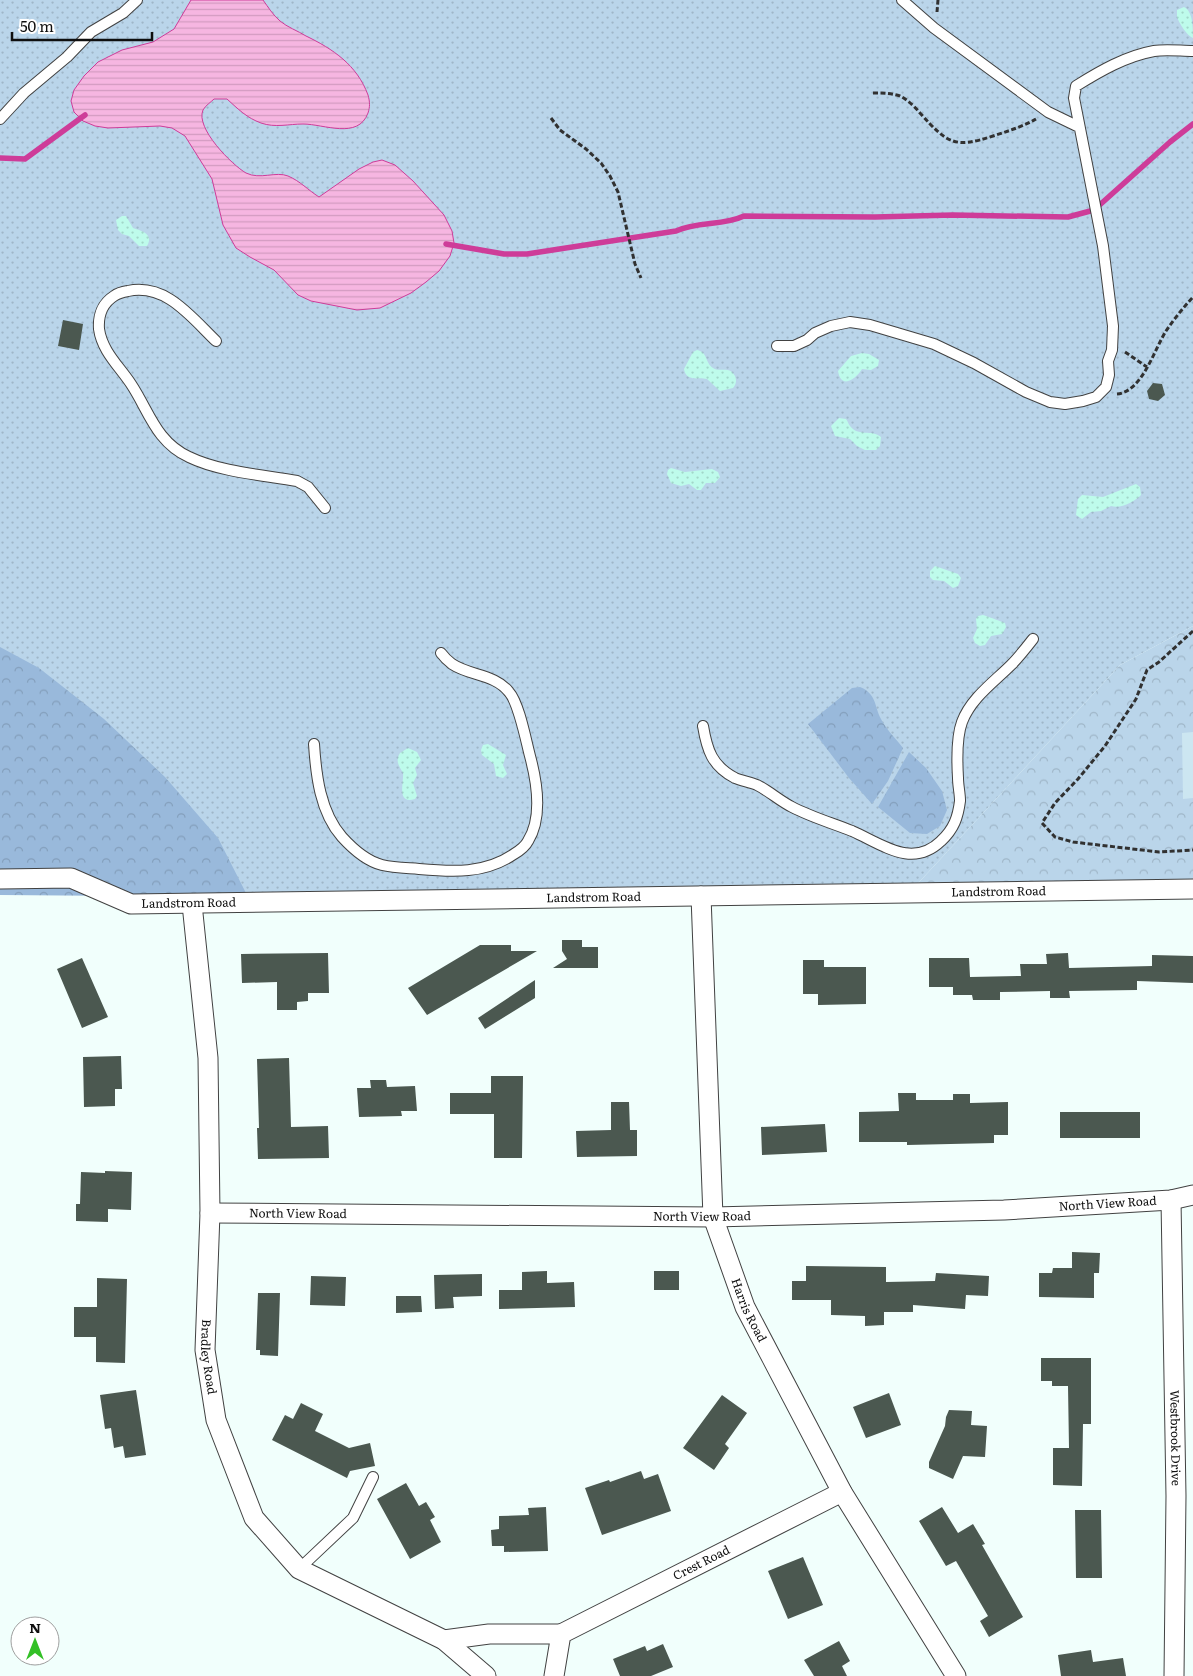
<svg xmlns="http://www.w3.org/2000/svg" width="1193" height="1676" viewBox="0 0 1193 1676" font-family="Literata,serif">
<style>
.grass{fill:url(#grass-dots)}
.forest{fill:url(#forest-crowns)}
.sand{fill:url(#sand-dots)}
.park{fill:url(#park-crowns)}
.pitch{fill:#cce6f1}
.water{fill:url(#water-rules);stroke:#ce3c99}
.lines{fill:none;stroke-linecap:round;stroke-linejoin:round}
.stream{stroke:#ce3c99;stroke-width:5.5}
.building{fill:#4b5850}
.lane-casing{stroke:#424242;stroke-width:12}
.street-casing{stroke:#424242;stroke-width:21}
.path{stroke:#313131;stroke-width:3;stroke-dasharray:5 2.5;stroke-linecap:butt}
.lane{stroke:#fff;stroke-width:10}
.street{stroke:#fff;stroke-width:19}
.labels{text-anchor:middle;stroke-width:5;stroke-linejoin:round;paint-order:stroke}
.street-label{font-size:12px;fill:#0f0f0f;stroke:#fff}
</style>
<defs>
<pattern id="grass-dots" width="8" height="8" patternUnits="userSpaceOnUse" patternTransform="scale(1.25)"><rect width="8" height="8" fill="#bad5ea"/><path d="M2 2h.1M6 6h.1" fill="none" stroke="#9fb6c8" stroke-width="1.8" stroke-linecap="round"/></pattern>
<pattern id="forest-crowns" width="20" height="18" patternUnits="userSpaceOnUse" patternTransform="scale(1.25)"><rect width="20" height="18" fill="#99b9db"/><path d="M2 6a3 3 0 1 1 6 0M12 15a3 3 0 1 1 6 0" fill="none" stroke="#839ebb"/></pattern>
<pattern id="sand-dots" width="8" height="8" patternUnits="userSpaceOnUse" patternTransform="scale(1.25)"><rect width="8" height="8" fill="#befbeb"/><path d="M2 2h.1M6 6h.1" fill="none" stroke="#a2d6c8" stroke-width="1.8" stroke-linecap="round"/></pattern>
<pattern id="park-crowns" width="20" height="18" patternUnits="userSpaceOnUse" patternTransform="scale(1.25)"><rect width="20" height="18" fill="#bad5ea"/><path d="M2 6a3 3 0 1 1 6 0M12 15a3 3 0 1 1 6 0" fill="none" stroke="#9fb6c8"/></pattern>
<pattern id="water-rules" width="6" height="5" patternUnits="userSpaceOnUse" patternTransform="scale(1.25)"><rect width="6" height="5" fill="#f6b6e1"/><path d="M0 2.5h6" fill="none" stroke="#d29bc0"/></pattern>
</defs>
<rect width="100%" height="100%" fill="#f1fffc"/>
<path class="grass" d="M0,0H1193V626L1120,665L909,893L0,895Z"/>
<path class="forest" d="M0,647L39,668L104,719L165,777L218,838L248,897L0,895Z
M860,687C877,694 874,706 881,719C886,729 896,739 903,748L888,781L872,804L849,778L808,724L852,688Z
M909,752L926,768L942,791L947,810L940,826L927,834L910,833L878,807Z"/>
<path class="sand" d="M1184,7C1193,11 1193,28 1193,38C1187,36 1179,23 1177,17V10Z
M122,216H126L133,228C142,231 154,234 147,246H139L129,236L122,234L118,230L116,220Z
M697,350C708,352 705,363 713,368C720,373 729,365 735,376C737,381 736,384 733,388L720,391L707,379C698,377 686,382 684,369L693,352Z
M862,353L869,354L879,360L878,366L871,370L862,369C856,379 841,390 838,371L851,356Z
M839,418L846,419C848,421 848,424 850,426C858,437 872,429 881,437L880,446L876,450H865L857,446L850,439L835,436L831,426Z
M671,468L685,472L712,469L718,472L720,477L715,483H706L701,490H697L689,484L681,486L671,483L667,474L668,470Z
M1136,484L1140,487L1141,495C1134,502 1121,509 1111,506L1101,511L1091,512L1082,519L1076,515L1078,499L1082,495L1103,497Z
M935,566L958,574L961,578L958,586L953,588L944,581L933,580L930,577V571Z
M983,615C986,616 1003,622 1005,623L1006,627L1002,634L991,636L985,645L980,646L975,643L973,638L977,629L976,619L978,616Z
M488,744L506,755L503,765L507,774L503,778L496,776L494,764L482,755L481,750L483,745Z
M408,748L417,752L421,760L415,768L417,775L413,783L417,796L415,799C396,805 404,783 403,773C399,766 395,761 400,753Z"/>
<path class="park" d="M1193,626V882L909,893L1120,665Z"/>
<path class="pitch" d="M1193,732V798L1183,799L1182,733Z"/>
<path class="water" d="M191,0H263C268,7 273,15 280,21C287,27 298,31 306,36C333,49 357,65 368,95C370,102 370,107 368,113C358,140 324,124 303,124C289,124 275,128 261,123C247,118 238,109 227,99H214C211,102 205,106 203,110C195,128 232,165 246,173C260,180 276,171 288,176C300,181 308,190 319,197L359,169L373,162L382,160L395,165L413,181L444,215L452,231L454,243L450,256L439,271L426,282L411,293L380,308L357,310L311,301L298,295L274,270L250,257L236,248L223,225L212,179L185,136L172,128L160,126L108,128L95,126L83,121L74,112L71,101L74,90L84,76L98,62L122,50L153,42L174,29Z"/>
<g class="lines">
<path class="stream" d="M0,158L25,159L85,115
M446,244L504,254H527L676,231C698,221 723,226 744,216L875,217L953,215L1068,217L1094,210L1170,142L1193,124"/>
</g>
<path class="building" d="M63,320L83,324L79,350L58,346Z
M1153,383L1162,384L1165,395L1158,401L1149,399L1147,391Z
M562,940H582V947H598V968H553L567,959L562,951Z
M480,945H511V951H537L427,1015L408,988Z
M328,953L329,993H308V1001L297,1002V1010H277V982L242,983L241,954Z
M1068,953L1069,968L1152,966V955L1193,956V983L1137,981V990L1069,991L1070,998H1050V991L1000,992V1000H973L972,995H953V987H929V958H969L970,977L1021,976L1020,964H1047L1046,954Z
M82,958L108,1017L82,1028L57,969Z
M803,960H824V967H866V1004L818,1005V994H803Z
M535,980V998L485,1029L478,1018Z
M121,1056L122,1089H115V1106L84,1107L83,1057Z
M289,1058L291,1127L328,1126L329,1158L258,1159L257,1128H259L257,1059Z
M491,1076H523L522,1158H494V1114H450V1093H491Z
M370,1080H386L387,1087L415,1086L417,1111H401L402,1116L359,1117L357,1088H371Z
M898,1093H916V1100H953V1094H970V1103L1008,1102V1135H994V1143L907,1145V1142H859V1112L899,1111Z
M611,1102H629L630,1130H637V1156L577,1157L576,1131L611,1130Z
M1060,1112H1140V1138H1060Z
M825,1124L827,1152L762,1155L761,1127Z
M105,1171L132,1172L131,1210L108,1209V1222L76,1221V1204H80L81,1172L105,1173Z
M1072,1252L1100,1253L1099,1273H1094V1298L1039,1297V1273H1052L1053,1268H1072Z
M806,1266L886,1267V1282L935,1281L936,1273L989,1276L988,1296L966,1295L965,1309L913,1305V1312H884V1325L865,1326V1316L831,1315V1300H792V1281H806Z
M547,1271V1283L574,1282L575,1307L499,1309V1290H522V1272Z
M654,1271H679V1290H654Z
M482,1274V1296L453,1297L454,1308L435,1309L434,1275Z
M311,1276L346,1277L345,1306L310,1305Z
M97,1278L127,1279L125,1363L96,1362V1337H74V1307H97Z
M258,1293H280L278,1356L260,1355V1350H256Z
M396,1296H421L422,1312L396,1313Z
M1041,1358H1091V1424H1083L1082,1486L1053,1485V1448H1069L1068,1386H1052V1381H1041Z
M136,1390L146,1455L125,1458L123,1446L114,1448L111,1428L105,1429L100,1395Z
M889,1393L901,1425L866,1438L853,1407Z
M722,1395L747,1413L725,1444L729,1448L714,1470L683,1448Z
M301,1403L323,1414L315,1431L349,1448L370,1443L375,1466L350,1471L347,1478L272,1440L285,1415L293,1419Z
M949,1410L972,1411L971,1425L987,1426L985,1457L963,1456L953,1479L929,1468V1462L945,1426L946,1417Z
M641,1471L644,1479L658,1474L671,1511L602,1535L585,1488L609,1480L610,1482Z
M406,1483L419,1506L426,1502L435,1517L430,1520L441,1542L410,1559L377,1499Z
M546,1507L548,1551L504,1552V1546H492L491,1530L499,1529V1516L529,1515L528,1508Z
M942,1507L958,1533L973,1524L985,1544L982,1545L1023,1617L989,1637L980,1621L988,1616L956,1561L946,1566L919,1521Z
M1075,1510H1101L1102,1578H1076Z
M803,1557L823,1605L788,1619L768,1571Z
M839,1641L850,1661L842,1666L847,1676H814L804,1660Z
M663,1644L673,1667L651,1676H620L613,1659L645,1646L647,1651Z
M1091,1650L1093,1662L1123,1658L1126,1676H1061L1058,1655Z"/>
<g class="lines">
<defs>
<path id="lane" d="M902,0L934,28L1048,112L1079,127
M0,119L24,93L67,57L91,32L123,13L137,0
M216,341C191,317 166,283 128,291C122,292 118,293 114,296C103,303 98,315 99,329C102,351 119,366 131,384C149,411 156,442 189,457C220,472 263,475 297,481L308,487L325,508
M777,346H794L807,340L815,333L831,326L850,322L870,325L934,344L974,363L1026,392L1050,402L1065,404L1083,401L1096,397L1106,387L1109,375L1108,361L1112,350L1113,326L1103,246L1074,98L1076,86C1100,71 1126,56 1154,51C1166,49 1181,51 1193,51
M703,726C707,750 712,766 735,778C742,781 750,782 757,785C769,791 780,801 792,807C811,817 832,823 852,831C882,844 912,869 941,841C954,829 958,817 960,801C960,793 958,786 958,778C957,761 956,738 962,722C971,698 994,682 1011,665C1019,657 1026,648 1033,639
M314,744C316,775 320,812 342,837C352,848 366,861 382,865C394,868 407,868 419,869C453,872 485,874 514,854C519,851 525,847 528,841C543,817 537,782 530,756C526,741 519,703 509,692C495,674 470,676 452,664C448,661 444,657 441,653
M299,1569L353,1518L373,1477"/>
<g id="street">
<path id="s1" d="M0,879L71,878L131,904L1193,889"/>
<path id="s2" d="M701,896L713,1217L745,1307L842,1492L956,1676"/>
<path id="s3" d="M192,904L208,1058L210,1213L205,1350L216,1420L254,1518L299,1569L444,1640L486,1676"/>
<path id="s4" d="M1171,1200L1176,1496L1174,1676"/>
<path id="s5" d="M210,1213L713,1217L1004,1210L1171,1200L1193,1195"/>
<path d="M444,1640L489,1634H561"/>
<path id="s6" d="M554,1676L561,1634L842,1492"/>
</g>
</defs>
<use href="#lane" class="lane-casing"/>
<use href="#street" class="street-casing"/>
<path class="path" d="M937,12L938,0
M873,93C882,93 891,93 900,96C908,100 915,107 920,113C947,143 954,149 993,136C1008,131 1022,127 1036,119
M551,118L560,130L586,149L601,163L610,176L618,192L635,264L641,278
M1125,352L1147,367
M1117,394C1142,392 1154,350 1166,331C1174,319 1183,308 1193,297
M1193,631L1159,662L1147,670L1136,699L1105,746L1078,779L1055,803L1042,823L1055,837L1073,842L1159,852L1193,850"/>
<use href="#lane" class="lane"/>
<use href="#street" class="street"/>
</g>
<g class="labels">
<g class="street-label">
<text dy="4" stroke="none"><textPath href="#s1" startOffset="1004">Landstrom Road</textPath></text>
<text dy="4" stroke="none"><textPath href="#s1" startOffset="599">Landstrom Road</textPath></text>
<text dy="4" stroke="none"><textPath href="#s1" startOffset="194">Landstrom Road</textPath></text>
<text dy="4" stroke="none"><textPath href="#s5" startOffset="898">North View Road</textPath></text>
<text dy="4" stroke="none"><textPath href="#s5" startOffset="88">North View Road</textPath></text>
<text dy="4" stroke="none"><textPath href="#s5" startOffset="492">North View Road</textPath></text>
<text dy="4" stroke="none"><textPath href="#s2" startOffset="421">Harris Road</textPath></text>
<text dy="4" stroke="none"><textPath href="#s3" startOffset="454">Bradley Road</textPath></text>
<text dy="4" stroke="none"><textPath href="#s4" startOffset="238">Westbrook Drive</textPath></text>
<text dy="4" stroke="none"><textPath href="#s6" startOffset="200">Crest Road</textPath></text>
</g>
</g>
<g transform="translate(35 1641)"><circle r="24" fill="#ffffff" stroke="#9f9f9f"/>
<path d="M0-4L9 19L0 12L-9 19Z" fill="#33c026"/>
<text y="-8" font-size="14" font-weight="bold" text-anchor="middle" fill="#0f0f0f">N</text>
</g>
<path d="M12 32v8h140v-8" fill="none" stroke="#0f0f0f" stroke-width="2.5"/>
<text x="20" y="32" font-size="15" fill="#0f0f0f" stroke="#ffffff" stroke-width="4" paint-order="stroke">50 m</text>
</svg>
